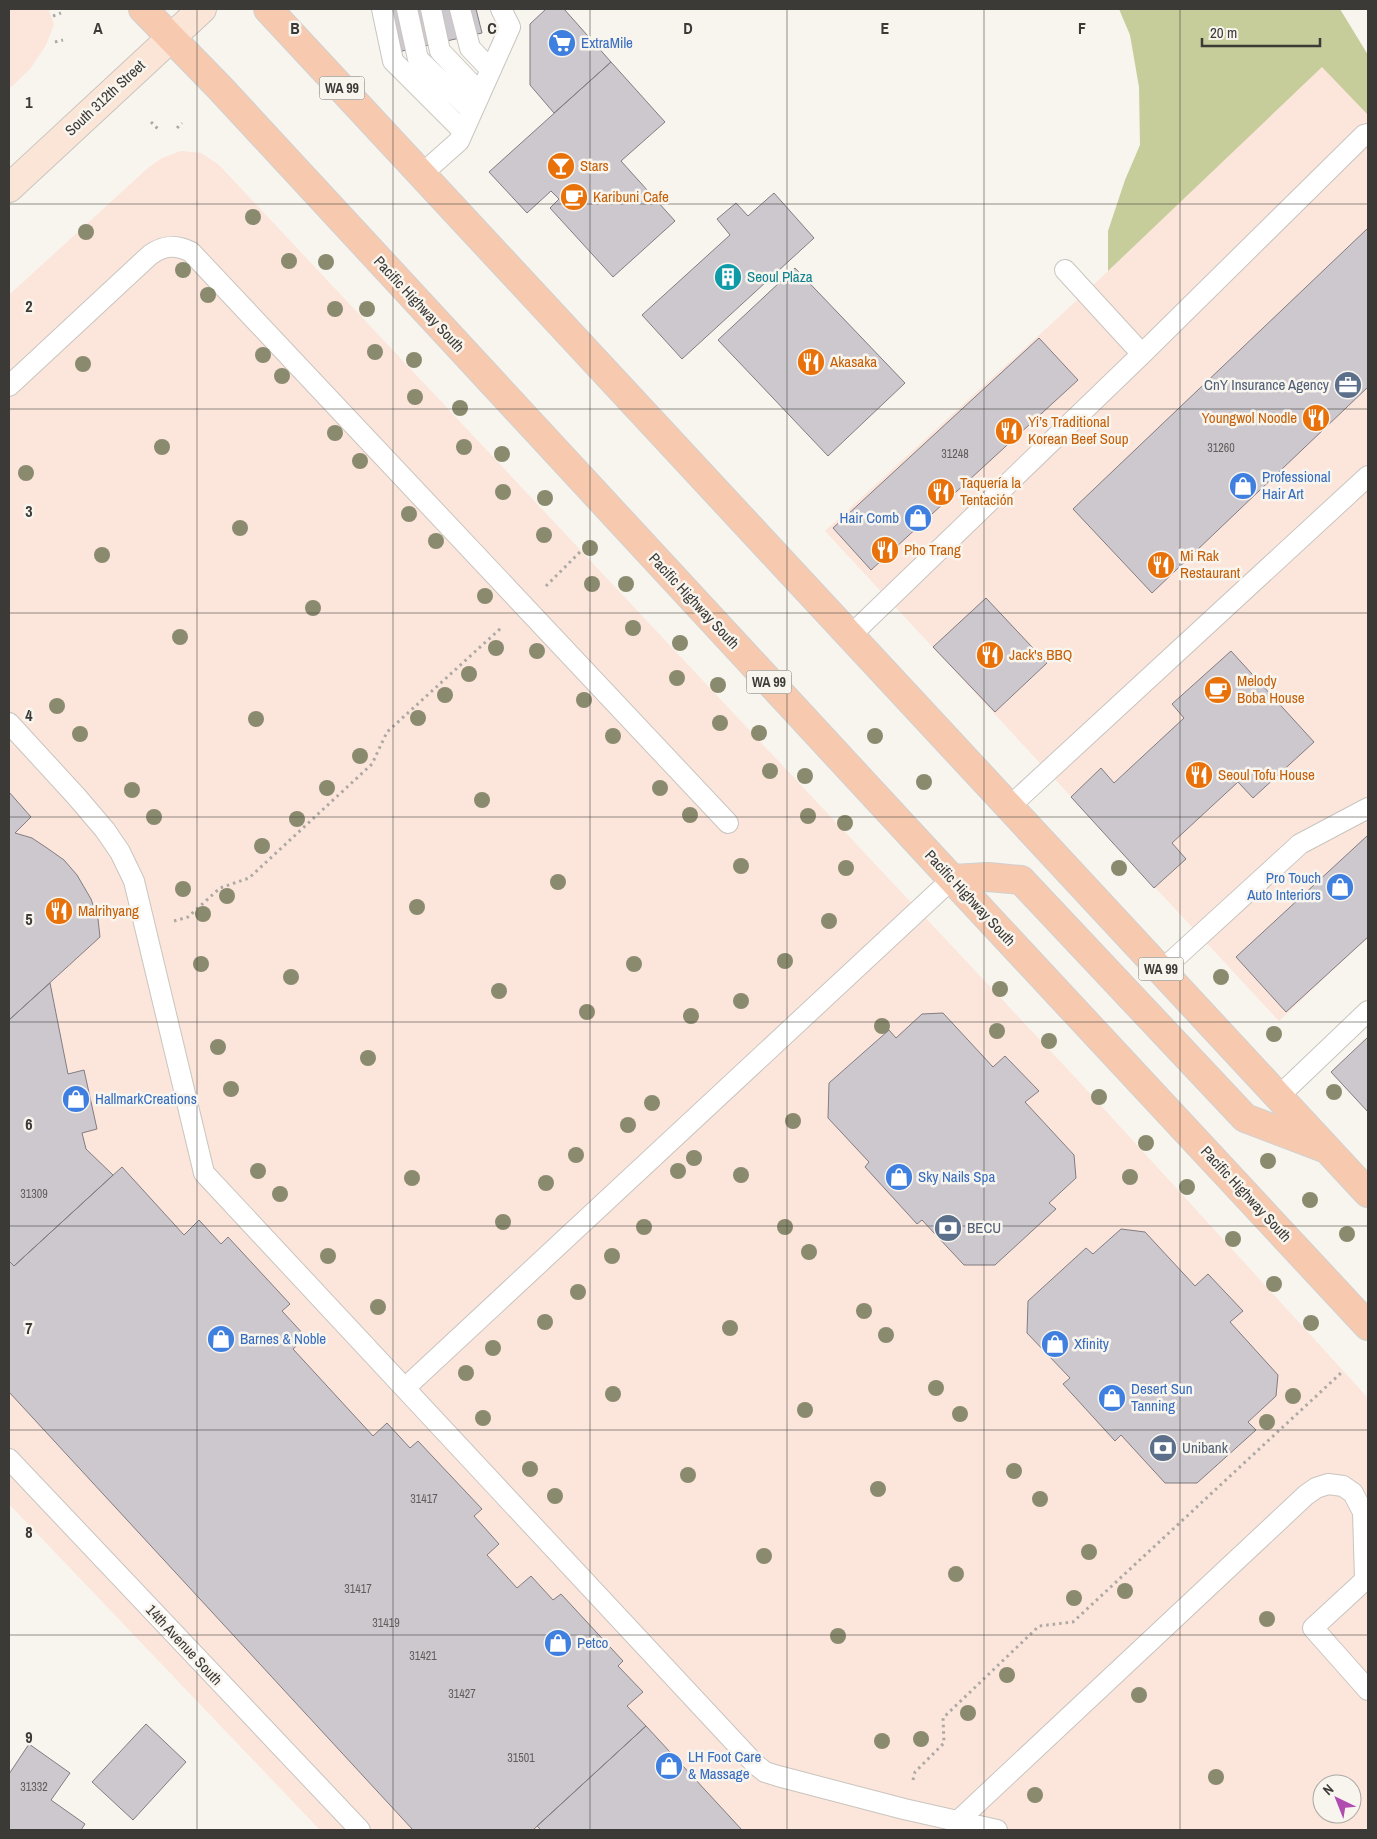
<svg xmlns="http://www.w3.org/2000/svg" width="1377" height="1839" viewBox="0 0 1377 1839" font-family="'Archivo Narrow',sans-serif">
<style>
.commercial{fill:#fce5da;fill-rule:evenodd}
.green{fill:#c6cd9a}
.building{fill:#cdc8ce;stroke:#817d82}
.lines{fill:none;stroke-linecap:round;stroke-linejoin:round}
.lane-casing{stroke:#c9c5bf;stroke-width:22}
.secondary-casing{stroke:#c9c5bf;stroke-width:30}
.primary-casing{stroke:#d0d0cf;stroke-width:30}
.path{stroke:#aca9a4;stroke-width:3;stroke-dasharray:2.5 4;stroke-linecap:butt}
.lane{stroke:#fff;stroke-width:20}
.secondary{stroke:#fbe5d7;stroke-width:28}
.primary{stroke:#f7cab0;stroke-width:28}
.tree{fill:#8a8a6f}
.grid{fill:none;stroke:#3c3a37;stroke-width:1;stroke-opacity:0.55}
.labels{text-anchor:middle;stroke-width:5;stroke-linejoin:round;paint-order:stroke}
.number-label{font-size:12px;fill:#605e5d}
.shield{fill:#f8f4ee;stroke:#74726e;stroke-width:1}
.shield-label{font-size:14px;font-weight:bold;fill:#3c3a37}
.shop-label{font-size:15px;fill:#366cbe;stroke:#f8f4ee;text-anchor:start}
.street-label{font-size:15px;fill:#3c3a37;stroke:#f8f4ee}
.food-label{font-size:15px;fill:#c56008;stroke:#f8f4ee;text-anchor:start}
.culture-label{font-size:15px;fill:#0d838f;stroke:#f8f4ee;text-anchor:start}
.service-label{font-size:15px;fill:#4e5e75;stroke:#f8f4ee;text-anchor:start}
.grid-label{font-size:16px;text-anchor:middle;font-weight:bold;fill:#3c3a37;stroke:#f8f4ee;stroke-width:5;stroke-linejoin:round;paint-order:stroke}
</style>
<rect width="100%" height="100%" fill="#f8f4ee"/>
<path class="commercial" d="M9,9H48L54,24L46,45L30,69L9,89Z
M1322,66L1368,115V937L1279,1021L825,531L1085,293Z
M181,151L201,153L219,165L1072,1074L1368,1398V1830H320L9,1504V295L148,168L162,158ZM1322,1784H1352V1814H1322Z"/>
<path class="green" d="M1119,9H1340L1368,55V115L1322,67L1108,271V231L1125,180L1140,145L1139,87L1130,35Z"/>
<path class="building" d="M379,9H476L482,33L389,54Z
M546,9H564L611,62L554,113L530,85V24Z
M611,62L665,122L621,161L675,221L613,277L550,208L559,199L551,191L527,213L489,172Z
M774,193L814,238L682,359L642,315L730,235L717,219L736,203L748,216Z
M1368,228V387L1152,593L1073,509Z
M795,268L905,383L828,456L718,340Z
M1039,338L1078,380L871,570L833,528Z
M986,598L1047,663L995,712L933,647Z
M1231,651L1314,742L1253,798L1238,782L1172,843L1186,859L1154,888L1071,797L1101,768L1114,783L1184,718L1172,704Z
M9,792L31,817L15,833L32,838L47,848L64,860L77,875L91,899L98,919L100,937L9,1020Z
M1367,836L1368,837V937L1286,1012L1236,957Z
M50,983L68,1074L84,1070L97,1129L82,1133L86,1149L113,1175L14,1266L9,1261V1020Z
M943,1013L993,1067L1005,1056L1039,1091L1025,1102L1074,1155L1076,1178L1049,1203L1056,1209L995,1265H964L922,1220L917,1224L865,1167L869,1162L828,1118L829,1083L889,1030L896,1038L922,1014Z
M1368,1037V1112L1331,1072Z
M122,1167L184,1235L199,1220L221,1244L228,1237L290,1304L282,1311L306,1337L293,1349L373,1436L387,1423L410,1448L418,1441L482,1509L474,1516L499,1544L487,1555L517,1588L531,1576L553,1600L561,1594L623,1661L618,1666L643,1692L627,1706L646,1726L533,1830H413L9,1392V1261L14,1266Z
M1121,1229L1145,1232L1195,1286L1208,1274L1243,1311L1230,1322L1278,1375L1276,1396L1248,1422L1256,1430L1197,1483H1165L1121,1435L1115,1441L1063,1384L1070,1378L1027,1333L1028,1301L1086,1248L1093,1254Z
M146,1724L186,1762L133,1820L92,1782Z
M646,1726L742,1830H541L537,1826Z
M29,1744L70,1773L51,1800L85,1824L81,1830H9V1774Z"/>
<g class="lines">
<defs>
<path id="lane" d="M382,9L393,61L463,131
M407,9L418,59L472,111
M431,9L440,51L480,93
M460,9L470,48L491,70
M422,174L459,141L510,27L501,9
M1065,270L1142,354
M9,386L150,255C164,245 176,244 191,252L728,823
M850,636L1142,354L1364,135L1368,134
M9,723L76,796L105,830L120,852L134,881L204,1173L755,1764L765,1772L778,1776L904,1809L997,1830
M1009,807L1368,476
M1162,970L1300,844L1368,808
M1279,1096L1368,1011
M405,1388L952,879
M9,1459L360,1830
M958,1821L1306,1495L1316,1488L1328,1484L1343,1486L1353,1493L1363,1512L1365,1580L1313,1628L1368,1690"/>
<path id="secondary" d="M9,188L202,9"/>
<path id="primary" d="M143,9L220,88L952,879L1368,1326
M268,9L1368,1193
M952,879L988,877L1021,880L1245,1118L1324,1148"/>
</defs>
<use href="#lane" class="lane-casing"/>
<use href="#secondary" class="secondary-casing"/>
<use href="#primary" class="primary-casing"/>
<path class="path" d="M53,16L61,13
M55,42L63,40
M151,122L159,130
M177,128L182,123
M546,586L581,551
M174,921L188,917L220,888L249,878L372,764L387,732L501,628
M913,1780L915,1772L944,1743L943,1718L1039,1626L1073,1622L1341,1373"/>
<use href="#lane" class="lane"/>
<use href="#secondary" class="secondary"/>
<use href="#primary" class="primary"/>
</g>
<g class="tree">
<circle cx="253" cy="217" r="8"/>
<circle cx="86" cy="232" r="8"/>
<circle cx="289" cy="261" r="8"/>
<circle cx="326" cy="262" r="8"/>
<circle cx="183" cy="270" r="8"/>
<circle cx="208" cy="295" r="8"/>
<circle cx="335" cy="309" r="8"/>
<circle cx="367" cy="309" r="8"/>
<circle cx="375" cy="352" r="8"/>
<circle cx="263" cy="355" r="8"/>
<circle cx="414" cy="360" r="8"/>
<circle cx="83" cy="364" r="8"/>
<circle cx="282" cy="376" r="8"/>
<circle cx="415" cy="397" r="8"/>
<circle cx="460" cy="408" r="8"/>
<circle cx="335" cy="433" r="8"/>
<circle cx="162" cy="447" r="8"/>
<circle cx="464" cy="447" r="8"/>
<circle cx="502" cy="454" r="8"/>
<circle cx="360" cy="461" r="8"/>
<circle cx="26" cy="473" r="8"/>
<circle cx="503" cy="492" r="8"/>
<circle cx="545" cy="498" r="8"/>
<circle cx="409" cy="514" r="8"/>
<circle cx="240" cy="528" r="8"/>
<circle cx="544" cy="535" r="8"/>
<circle cx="436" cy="541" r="8"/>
<circle cx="590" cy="548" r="8"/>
<circle cx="102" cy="555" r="8"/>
<circle cx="592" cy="584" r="8"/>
<circle cx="626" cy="584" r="8"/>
<circle cx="485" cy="596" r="8"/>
<circle cx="313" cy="608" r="8"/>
<circle cx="633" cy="628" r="8"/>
<circle cx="180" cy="637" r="8"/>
<circle cx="680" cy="643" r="8"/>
<circle cx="496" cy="648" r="8"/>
<circle cx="537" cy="651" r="8"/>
<circle cx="469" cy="674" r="8"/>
<circle cx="677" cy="678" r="8"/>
<circle cx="718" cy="685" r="8"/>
<circle cx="445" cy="695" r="8"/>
<circle cx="584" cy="700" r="8"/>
<circle cx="57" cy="706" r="8"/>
<circle cx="418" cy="718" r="8"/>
<circle cx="256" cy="719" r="8"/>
<circle cx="720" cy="723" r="8"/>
<circle cx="759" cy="733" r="8"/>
<circle cx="80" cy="734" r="8"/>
<circle cx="613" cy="736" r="8"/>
<circle cx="875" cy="736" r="8"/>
<circle cx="360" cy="756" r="8"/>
<circle cx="770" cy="771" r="8"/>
<circle cx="805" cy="776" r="8"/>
<circle cx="924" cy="782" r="8"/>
<circle cx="327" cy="788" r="8"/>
<circle cx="660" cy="788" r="8"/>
<circle cx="132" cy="790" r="8"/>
<circle cx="482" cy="800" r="8"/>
<circle cx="690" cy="815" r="8"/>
<circle cx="808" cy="816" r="8"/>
<circle cx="154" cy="817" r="8"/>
<circle cx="297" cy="819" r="8"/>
<circle cx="845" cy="823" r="8"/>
<circle cx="262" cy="846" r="8"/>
<circle cx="741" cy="866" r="8"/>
<circle cx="846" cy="868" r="8"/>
<circle cx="1119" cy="868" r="8"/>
<circle cx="558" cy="882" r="8"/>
<circle cx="183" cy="889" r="8"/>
<circle cx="227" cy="896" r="8"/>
<circle cx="417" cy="907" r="8"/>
<circle cx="203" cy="914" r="8"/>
<circle cx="829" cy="921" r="8"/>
<circle cx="785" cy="961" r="8"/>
<circle cx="201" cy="964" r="8"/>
<circle cx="634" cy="964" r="8"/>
<circle cx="291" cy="977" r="8"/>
<circle cx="1221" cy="977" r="8"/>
<circle cx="1000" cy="989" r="8"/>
<circle cx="499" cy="991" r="8"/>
<circle cx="741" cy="1001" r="8"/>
<circle cx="587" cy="1012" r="8"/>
<circle cx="691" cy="1016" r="8"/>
<circle cx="882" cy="1026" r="8"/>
<circle cx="997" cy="1031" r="8"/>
<circle cx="1274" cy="1034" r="8"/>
<circle cx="1049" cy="1041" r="8"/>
<circle cx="218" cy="1047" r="8"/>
<circle cx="368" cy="1058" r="8"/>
<circle cx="231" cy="1089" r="8"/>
<circle cx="1334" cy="1092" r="8"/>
<circle cx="1099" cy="1097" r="8"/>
<circle cx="652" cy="1103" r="8"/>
<circle cx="793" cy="1121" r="8"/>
<circle cx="628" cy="1125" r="8"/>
<circle cx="1146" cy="1143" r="8"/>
<circle cx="576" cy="1155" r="8"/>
<circle cx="694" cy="1158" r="8"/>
<circle cx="1268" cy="1161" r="8"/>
<circle cx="258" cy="1171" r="8"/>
<circle cx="678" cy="1171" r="8"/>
<circle cx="741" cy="1175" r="8"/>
<circle cx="1130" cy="1177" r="8"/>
<circle cx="412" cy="1178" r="8"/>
<circle cx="546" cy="1183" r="8"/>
<circle cx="1187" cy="1187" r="8"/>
<circle cx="280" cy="1194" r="8"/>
<circle cx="1310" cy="1200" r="8"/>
<circle cx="503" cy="1222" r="8"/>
<circle cx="644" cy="1227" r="8"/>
<circle cx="785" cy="1227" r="8"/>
<circle cx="1347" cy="1234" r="8"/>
<circle cx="1233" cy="1239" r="8"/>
<circle cx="809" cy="1252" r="8"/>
<circle cx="328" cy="1256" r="8"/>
<circle cx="612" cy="1256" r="8"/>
<circle cx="1274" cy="1284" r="8"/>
<circle cx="578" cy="1292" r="8"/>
<circle cx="378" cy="1307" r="8"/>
<circle cx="864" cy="1311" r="8"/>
<circle cx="545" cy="1322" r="8"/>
<circle cx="1311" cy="1323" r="8"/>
<circle cx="730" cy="1328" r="8"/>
<circle cx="886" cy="1335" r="8"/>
<circle cx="493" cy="1348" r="8"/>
<circle cx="466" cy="1373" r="8"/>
<circle cx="936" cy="1388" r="8"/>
<circle cx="613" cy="1394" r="8"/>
<circle cx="1293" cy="1396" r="8"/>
<circle cx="805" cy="1410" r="8"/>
<circle cx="960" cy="1414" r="8"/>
<circle cx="483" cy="1418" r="8"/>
<circle cx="1267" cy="1422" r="8"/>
<circle cx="530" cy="1469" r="8"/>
<circle cx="1014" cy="1471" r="8"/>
<circle cx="688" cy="1475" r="8"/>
<circle cx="878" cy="1489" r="8"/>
<circle cx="555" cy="1496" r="8"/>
<circle cx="1040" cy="1499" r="8"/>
<circle cx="1089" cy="1552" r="8"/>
<circle cx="764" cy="1556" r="8"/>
<circle cx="956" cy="1574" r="8"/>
<circle cx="1125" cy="1591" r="8"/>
<circle cx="1074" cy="1598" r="8"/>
<circle cx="1267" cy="1619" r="8"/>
<circle cx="838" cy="1636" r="8"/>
<circle cx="1007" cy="1675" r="8"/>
<circle cx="1139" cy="1695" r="8"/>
<circle cx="968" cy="1713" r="8"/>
<circle cx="921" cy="1739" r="8"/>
<circle cx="882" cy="1741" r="8"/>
<circle cx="1216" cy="1777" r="8"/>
<circle cx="1035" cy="1795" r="8"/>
</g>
<path class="grid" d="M197,9V1830M393,9V1830M590,9V1830M787,9V1830M984,9V1830M1180,9V1830M9,204H1368M9,409H1368M9,613H1368M9,817H1368M9,1022H1368M9,1226H1368M9,1430H1368M9,1635H1368"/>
<defs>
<symbol id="supermarket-disc" viewBox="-11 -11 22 22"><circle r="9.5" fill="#3f7fe0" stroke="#f8f4ee"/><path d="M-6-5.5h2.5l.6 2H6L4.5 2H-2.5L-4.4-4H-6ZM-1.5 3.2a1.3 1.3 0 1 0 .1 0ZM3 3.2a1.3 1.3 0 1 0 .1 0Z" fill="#fff"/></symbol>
<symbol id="bar-disc" viewBox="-11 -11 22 22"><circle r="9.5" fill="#e8710a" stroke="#f8f4ee"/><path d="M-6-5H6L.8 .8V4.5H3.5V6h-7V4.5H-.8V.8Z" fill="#fff"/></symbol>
<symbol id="cafe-disc" viewBox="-11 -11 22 22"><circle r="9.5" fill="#e8710a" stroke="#f8f4ee"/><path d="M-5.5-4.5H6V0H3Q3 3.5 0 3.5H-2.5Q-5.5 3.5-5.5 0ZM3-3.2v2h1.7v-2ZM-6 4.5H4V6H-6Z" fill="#fff"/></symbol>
<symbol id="building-disc" viewBox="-11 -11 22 22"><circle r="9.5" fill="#0f9aa8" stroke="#f8f4ee"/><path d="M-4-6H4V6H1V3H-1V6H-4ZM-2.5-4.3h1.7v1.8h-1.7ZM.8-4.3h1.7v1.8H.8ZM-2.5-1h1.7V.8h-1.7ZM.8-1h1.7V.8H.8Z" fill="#fff"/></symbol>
<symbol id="restaurant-disc" viewBox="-11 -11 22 22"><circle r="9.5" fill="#e8710a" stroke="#f8f4ee"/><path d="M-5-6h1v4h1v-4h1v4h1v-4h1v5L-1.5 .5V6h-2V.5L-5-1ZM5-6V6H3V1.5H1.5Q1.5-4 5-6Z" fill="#fff"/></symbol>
<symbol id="office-disc" viewBox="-11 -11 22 22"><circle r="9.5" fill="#5c6f8a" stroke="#f8f4ee"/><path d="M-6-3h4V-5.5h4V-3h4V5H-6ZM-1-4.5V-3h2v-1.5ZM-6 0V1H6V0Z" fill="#fff"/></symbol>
<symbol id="shop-disc" viewBox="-11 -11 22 22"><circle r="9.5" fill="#3f7fe0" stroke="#f8f4ee"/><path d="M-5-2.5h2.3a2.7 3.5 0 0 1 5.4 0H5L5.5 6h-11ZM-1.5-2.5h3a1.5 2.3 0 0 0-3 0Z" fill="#fff"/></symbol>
<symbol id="bank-disc" viewBox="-11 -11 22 22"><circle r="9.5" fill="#5c6f8a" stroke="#f8f4ee"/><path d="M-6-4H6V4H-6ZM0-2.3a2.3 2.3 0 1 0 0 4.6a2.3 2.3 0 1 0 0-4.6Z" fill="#fff"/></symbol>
</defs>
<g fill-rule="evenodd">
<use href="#supermarket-disc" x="546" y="27" width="32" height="32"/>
<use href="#bar-disc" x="545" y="150" width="32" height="32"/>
<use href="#cafe-disc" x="558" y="181" width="32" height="32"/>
<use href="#building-disc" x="712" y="261" width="32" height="32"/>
<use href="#restaurant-disc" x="795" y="346" width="32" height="32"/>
<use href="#office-disc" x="1332" y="369" width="32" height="32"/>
<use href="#restaurant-disc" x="1300" y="402" width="32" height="32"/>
<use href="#restaurant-disc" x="993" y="415" width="32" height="32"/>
<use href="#shop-disc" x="1227" y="470" width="32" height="32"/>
<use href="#restaurant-disc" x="925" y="476" width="32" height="32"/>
<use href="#shop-disc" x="902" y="502" width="32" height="32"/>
<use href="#restaurant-disc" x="869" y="534" width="32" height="32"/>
<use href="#restaurant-disc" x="1145" y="549" width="32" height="32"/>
<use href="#restaurant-disc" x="974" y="639" width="32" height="32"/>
<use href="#cafe-disc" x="1202" y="674" width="32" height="32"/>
<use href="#restaurant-disc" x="1183" y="759" width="32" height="32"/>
<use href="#shop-disc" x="1324" y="871" width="32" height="32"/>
<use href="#restaurant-disc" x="43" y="895" width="32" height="32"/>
<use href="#shop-disc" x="60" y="1083" width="32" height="32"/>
<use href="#shop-disc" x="883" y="1161" width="32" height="32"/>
<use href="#bank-disc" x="932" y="1212" width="32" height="32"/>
<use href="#shop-disc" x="205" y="1323" width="32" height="32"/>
<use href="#shop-disc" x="1039" y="1328" width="32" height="32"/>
<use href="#shop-disc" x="1096" y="1382" width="32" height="32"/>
<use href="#bank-disc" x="1147" y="1432" width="32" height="32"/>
<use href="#shop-disc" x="542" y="1627" width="32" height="32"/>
<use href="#shop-disc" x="653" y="1750" width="32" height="32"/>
</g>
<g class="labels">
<g class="number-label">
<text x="1221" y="452">31260</text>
<text x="955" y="458">31248</text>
<text x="34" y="1198">31309</text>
<text x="424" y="1503">31417</text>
<text x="358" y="1593">31417</text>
<text x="386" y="1627">31419</text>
<text x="423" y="1660">31421</text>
<text x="462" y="1698">31427</text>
<text x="521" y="1762">31501</text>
<text x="34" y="1791">31332</text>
</g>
<g class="shield">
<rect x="319.5" y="76.5" width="45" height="23" rx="4"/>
<rect x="746.5" y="670.5" width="45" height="23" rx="4"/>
<rect x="1138.5" y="957.5" width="45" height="23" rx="4"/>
</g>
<g class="shield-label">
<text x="342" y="93">WA 99</text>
<text x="769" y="687">WA 99</text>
<text x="1161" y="974">WA 99</text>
</g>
<g class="shop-label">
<text x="581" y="48">ExtraMile</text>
<text x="1262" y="482">Professional<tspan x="1262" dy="17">Hair Art</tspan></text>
<text x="899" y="523" text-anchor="end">Hair Comb</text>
<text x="1321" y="883" text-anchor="end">Pro Touch<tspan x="1321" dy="17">Auto Interiors</tspan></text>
<text x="95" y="1104">HallmarkCreations</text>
<text x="918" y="1182">Sky Nails Spa</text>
<text x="240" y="1344">Barnes &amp; Noble</text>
<text x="1074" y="1349">Xfinity</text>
<text x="1131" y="1394">Desert Sun<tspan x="1131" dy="17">Tanning</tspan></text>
<text x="577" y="1648">Petco</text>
<text x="688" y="1762">LH Foot Care<tspan x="688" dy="17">&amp; Massage</tspan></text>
</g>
<g class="street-label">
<text transform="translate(105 98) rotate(-43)" y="5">South 312th Street</text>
<text transform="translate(419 304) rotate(47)" y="5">Pacific Highway South</text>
<text transform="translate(694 601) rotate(47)" y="5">Pacific Highway South</text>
<text transform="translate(970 898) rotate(47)" y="5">Pacific Highway South</text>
<text transform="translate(1246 1194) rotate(47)" y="5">Pacific Highway South</text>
<text transform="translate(184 1645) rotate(47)" y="5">14th Avenue South</text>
</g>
<g class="food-label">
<text x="580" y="171">Stars</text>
<text x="593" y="202">Karibuni Cafe</text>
<text x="830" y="367">Akasaka</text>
<text x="1297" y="423" text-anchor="end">Youngwol Noodle</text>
<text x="1028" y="427">Yi’s Traditional<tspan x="1028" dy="17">Korean Beef Soup</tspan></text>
<text x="960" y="488">Taquería la<tspan x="960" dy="17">Tentación</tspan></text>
<text x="904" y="555">Pho Trang</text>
<text x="1180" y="561">Mi Rak<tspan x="1180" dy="17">Restaurant</tspan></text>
<text x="1009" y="660">Jack's BBQ</text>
<text x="1237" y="686">Melody<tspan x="1237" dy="17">Boba House</tspan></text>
<text x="1218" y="780">Seoul Tofu House</text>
<text x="78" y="916">Malrihyang</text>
</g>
<g class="culture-label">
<text x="747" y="282">Seoul Plaza</text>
</g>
<g class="service-label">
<text x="1329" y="390" text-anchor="end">CnY Insurance Agency</text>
<text x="967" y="1233">BECU</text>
<text x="1182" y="1453">Unibank</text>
</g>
</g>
<g class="grid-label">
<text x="98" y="34">A</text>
<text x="295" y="34">B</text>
<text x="492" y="34">C</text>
<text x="688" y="34">D</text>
<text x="885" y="34">E</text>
<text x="1082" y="34">F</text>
<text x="29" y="108">1</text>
<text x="29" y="312">2</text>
<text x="29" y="517">3</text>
<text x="29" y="721">4</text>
<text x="29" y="925">5</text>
<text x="29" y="1130">6</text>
<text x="29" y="1334">7</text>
<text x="29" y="1538">8</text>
<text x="29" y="1743">9</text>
</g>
<rect width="1377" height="1839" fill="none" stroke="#3c3a37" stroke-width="20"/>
<g transform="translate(1337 1799) rotate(317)"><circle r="24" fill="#f8f4ee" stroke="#adaaa5"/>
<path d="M0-4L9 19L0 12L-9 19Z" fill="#b04bb0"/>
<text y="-8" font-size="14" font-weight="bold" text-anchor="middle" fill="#3c3a37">N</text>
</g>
<path d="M1202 38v8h118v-8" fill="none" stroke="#3c3a37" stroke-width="2.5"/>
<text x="1210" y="38" font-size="15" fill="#3c3a37" stroke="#f8f4ee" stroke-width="4" paint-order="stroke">20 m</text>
</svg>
